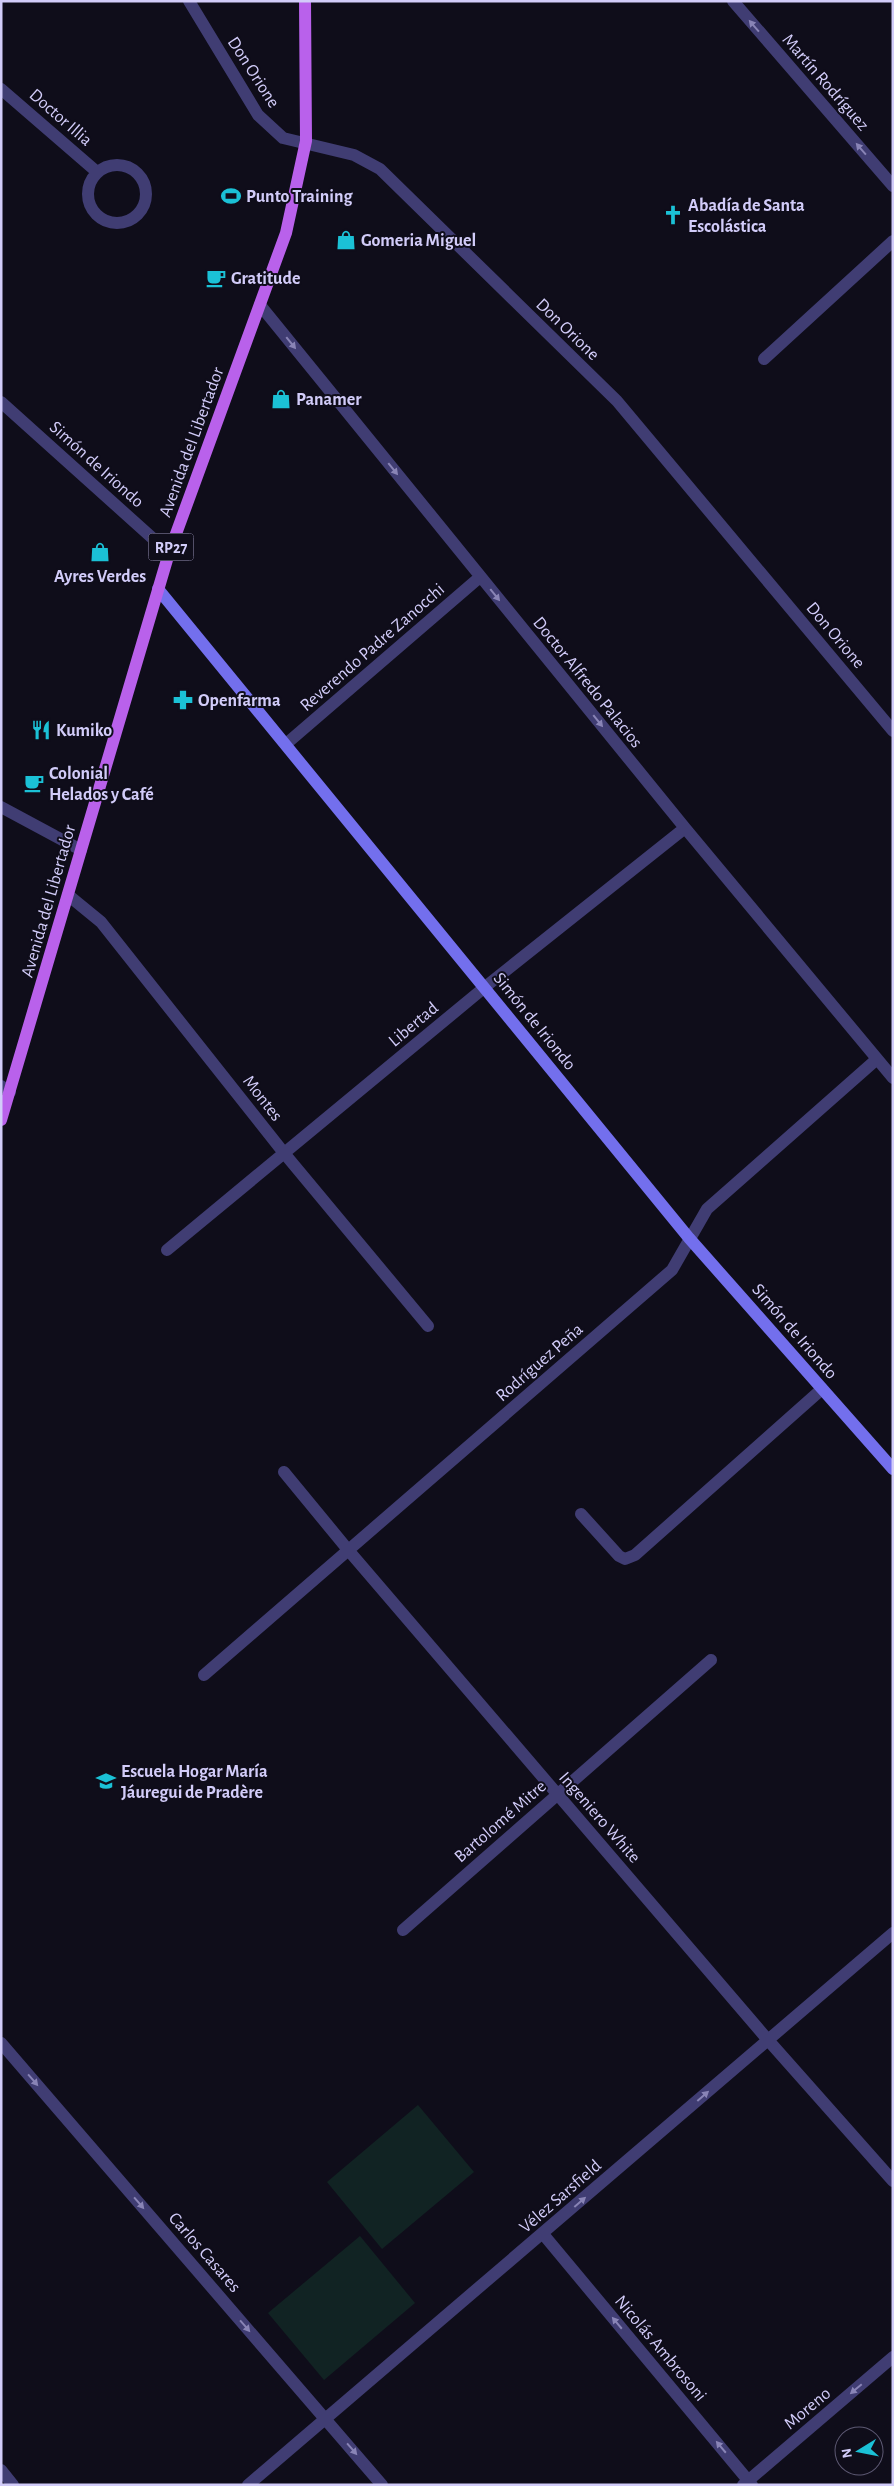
<svg xmlns="http://www.w3.org/2000/svg" width="894" height="2486" viewBox="0 0 894 2486" font-family="'Alegreya Sans',sans-serif">
<style>
.green{fill:#112323}
.lines{fill:none;stroke-linecap:round;stroke-linejoin:round}
.street{stroke:#403d73;stroke-width:12}
.secondary{stroke:#736fed;stroke-width:12}
.primary{stroke:#b961eb;stroke-width:12}
.oneway{fill:#8984b6}
.labels{text-anchor:middle;stroke-width:4;stroke-linejoin:round;paint-order:stroke}
.shield{fill:#0f0d1a;stroke:#9893b6;stroke-width:1}
.shield-label{font-size:16px;font-weight:bold;fill:#d2ccf9}
.street-label{font-size:18px;fill:#d2ccf9;stroke:#0f0d1a}
.poi-label{font-size:18px;font-weight:bold;fill:#d2ccf9;stroke:#0f0d1a;text-anchor:start}
</style>
<rect width="100%" height="100%" fill="#0f0d1a"/>
<path class="green" d="M418,2105L474,2172L382,2249L327,2182Z
M360,2236L415,2303L324,2380L268,2313Z"/>
<g class="lines">
<path class="street" d="M189,1L258,115L283,138L354,155L380,169L617,401L893,731
M733,1L893,186
M1,89L97,172
M88 194a29 29 0 1 1 58 0a29 29 0 1 1-58 0Z
M260,305L685,828L893,1078
M764,359L893,241
M1,402L169,553
M286,744L480,577
M1,807L81,850
M68,895L101,922L284,1153L428,1326
M1,1086L10,1092
M167,1250L485,987L685,828
M284,1472L349,1551L768,2040L893,2181
M581,1514L619,1556L625,1559L635,1555L822,1389
M204,1675L672,1270L707,1209L877,1059
M403,1930L711,1660
M1,2043L382,2485
M543,2234L752,2485
M1,2470L13,2485
M248,2485L893,1933
M743,2485L893,2357"/>
<path class="secondary" d="M158,589L689,1238L893,1469"/>
<path class="primary" d="M1,1120L169,553L286,233L306,141L305,1"/>
</g>
<defs><path id="oneway-solid" d="M-6-.8H1V-3.2L6.5 0L1 3.2V.8H-6Z" transform="scale(1.25)"/></defs>
<g class="oneway">
<use href="#oneway-solid" transform="translate(754 26) rotate(-131)"/>
<use href="#oneway-solid" transform="translate(861 149) rotate(-131)"/>
<use href="#oneway-solid" transform="translate(291 343) rotate(51)"/>
<use href="#oneway-solid" transform="translate(393 469) rotate(51)"/>
<use href="#oneway-solid" transform="translate(495 595) rotate(51)"/>
<use href="#oneway-solid" transform="translate(598 721) rotate(51)"/>
<use href="#oneway-solid" transform="translate(33 2080) rotate(49)"/>
<use href="#oneway-solid" transform="translate(703 2096) rotate(-41)"/>
<use href="#oneway-solid" transform="translate(580 2202) rotate(-41)"/>
<use href="#oneway-solid" transform="translate(139 2203) rotate(49)"/>
<use href="#oneway-solid" transform="translate(617 2323) rotate(-130)"/>
<use href="#oneway-solid" transform="translate(245 2326) rotate(49)"/>
<use href="#oneway-solid" transform="translate(856 2389) rotate(140)"/>
<use href="#oneway-solid" transform="translate(721 2447) rotate(-130)"/>
<use href="#oneway-solid" transform="translate(352 2449) rotate(49)"/>
</g>
<defs>
<symbol id="stadium-bare" viewBox="-9 -9 18 18"><path d="M0-5a6.5 5 0 1 0 0 10a6.5 5 0 1 0 0-10ZM-3.5-1.8h7v3.6h-7Z" fill="#1bc1d6" stroke="#0f0d1a" stroke-width="2.5" paint-order="stroke"/></symbol>
<symbol id="church-bare" viewBox="-9 -9 18 18"><path d="M-1.2-6h2.4v3.5h3.3v2.4h-3.3V6h-2.4V-.1h-3.3v-2.4h3.3Z" fill="#1bc1d6" stroke="#0f0d1a" stroke-width="2.5" paint-order="stroke"/></symbol>
<symbol id="shop-bare" viewBox="-9 -9 18 18"><path d="M-5-2.5h2.3a2.7 3.5 0 0 1 5.4 0H5L5.5 6h-11ZM-1.5-2.5h3a1.5 2.3 0 0 0-3 0Z" fill="#1bc1d6" stroke="#0f0d1a" stroke-width="2.5" paint-order="stroke"/></symbol>
<symbol id="cafe-bare" viewBox="-9 -9 18 18"><path d="M-5.5-4.5H6V0H3Q3 3.5 0 3.5H-2.5Q-5.5 3.5-5.5 0ZM3-3.2v2h1.7v-2ZM-6 4.5H4V6H-6Z" fill="#1bc1d6" stroke="#0f0d1a" stroke-width="2.5" paint-order="stroke"/></symbol>
<symbol id="pharmacy-bare" viewBox="-9 -9 18 18"><path d="M-2-6h4v4h4v4h-4v4h-4v-4h-4v-4h4Z" fill="#1bc1d6" stroke="#0f0d1a" stroke-width="2.5" paint-order="stroke"/></symbol>
<symbol id="restaurant-bare" viewBox="-9 -9 18 18"><path d="M-5-6h1v4h1v-4h1v4h1v-4h1v5L-1.5 .5V6h-2V.5L-5-1ZM5-6V6H3V1.5H1.5Q1.5-4 5-6Z" fill="#1bc1d6" stroke="#0f0d1a" stroke-width="2.5" paint-order="stroke"/></symbol>
<symbol id="school-bare" viewBox="-9 -9 18 18"><path d="M0-5L7-2L0 1L-7-2ZM-4 1L0 2.5L4 1V4Q0 6-4 4Z" fill="#1bc1d6" stroke="#0f0d1a" stroke-width="2.5" paint-order="stroke"/></symbol>
</defs>
<g fill-rule="evenodd">
<use href="#stadium-bare" x="217" y="182" width="28" height="28"/>
<use href="#church-bare" x="659" y="201" width="28" height="28"/>
<use href="#shop-bare" x="332" y="226" width="28" height="28"/>
<use href="#cafe-bare" x="202" y="264" width="28" height="28"/>
<use href="#shop-bare" x="267" y="385" width="28" height="28"/>
<use href="#shop-bare" x="86" y="538" width="28" height="28"/>
<use href="#pharmacy-bare" x="169" y="686" width="28" height="28"/>
<use href="#restaurant-bare" x="27" y="716" width="28" height="28"/>
<use href="#cafe-bare" x="20" y="769" width="28" height="28"/>
<use href="#school-bare" x="92" y="1767" width="28" height="28"/>
</g>
<g class="labels">
<rect class="shield" x="148.5" y="533.5" width="45" height="27" rx="4"/>
<g class="shield-label">
<text x="171" y="553">RP27</text>
</g>
<g class="street-label">
<text transform="translate(254 72) rotate(57)" y="6">Don Orione</text>
<text transform="translate(826 82) rotate(49)" y="6">Martín Rodríguez</text>
<text transform="translate(61 117) rotate(41)" y="6">Doctor Illia</text>
<text transform="translate(568 329) rotate(44)" y="6">Don Orione</text>
<text transform="translate(191 442) rotate(-70)" y="6">Avenida del Libertador</text>
<text transform="translate(97 464) rotate(42)" y="6">Simón de Iriondo</text>
<text transform="translate(836 635) rotate(50)" y="6">Don Orione</text>
<text transform="translate(372 647) rotate(-41)" y="6">Reverendo Padre Zanocchi</text>
<text transform="translate(588 682) rotate(51)" y="6">Doctor Alfredo Palacios</text>
<text transform="translate(48 901) rotate(-74)" y="6">Avenida del Libertador</text>
<text transform="translate(535 1021) rotate(51)" y="6">Simón de Iriondo</text>
<text transform="translate(413 1024) rotate(-40)" y="6">Libertad</text>
<text transform="translate(263 1098) rotate(52)" y="6">Montes</text>
<text transform="translate(795 1331) rotate(49)" y="6">Simón de Iriondo</text>
<text transform="translate(539 1362) rotate(-41)" y="6">Rodríguez Peña</text>
<text transform="translate(600 1817) rotate(49)" y="6">Ingeniero White</text>
<text transform="translate(500 1821) rotate(-41)" y="6">Bartolomé Mitre</text>
<text transform="translate(560 2196) rotate(-41)" y="6">Vélez Sarsfield</text>
<text transform="translate(205 2252) rotate(49)" y="6">Carlos Casares</text>
<text transform="translate(661 2348) rotate(50)" y="6">Nicolás Ambrosoni</text>
<text transform="translate(807 2408) rotate(-40)" y="6">Moreno</text>
</g>
<g class="poi-label">
<text x="246" y="202">Punto Training</text>
<text x="688" y="211">Abadía de Santa<tspan x="688" dy="21">Escolástica</tspan></text>
<text x="361" y="246">Gomeria Miguel</text>
<text x="231" y="284">Gratitude</text>
<text x="296" y="405">Panamer</text>
<text x="100" y="582" text-anchor="middle">Ayres Verdes</text>
<text x="198" y="706">Openfarma</text>
<text x="56" y="736">Kumiko</text>
<text x="49" y="779">Colonial<tspan x="49" dy="21">Helados y Café</tspan></text>
<text x="121" y="1777">Escuela Hogar María<tspan x="121" dy="21">Jáuregui de Pradère</tspan></text>
</g>
</g>
<rect width="894" height="2486" fill="none" stroke="#d2ccf9" stroke-width="5"/>
<g transform="translate(859 2451) rotate(260)"><circle r="24" fill="#0f0d1a" stroke="#5d5973"/>
<path d="M0-4L9 19L0 12L-9 19Z" fill="#1bc1d6"/>
<text y="-8" font-size="14" font-weight="bold" text-anchor="middle" fill="#d2ccf9">N</text>
</g>
</svg>
